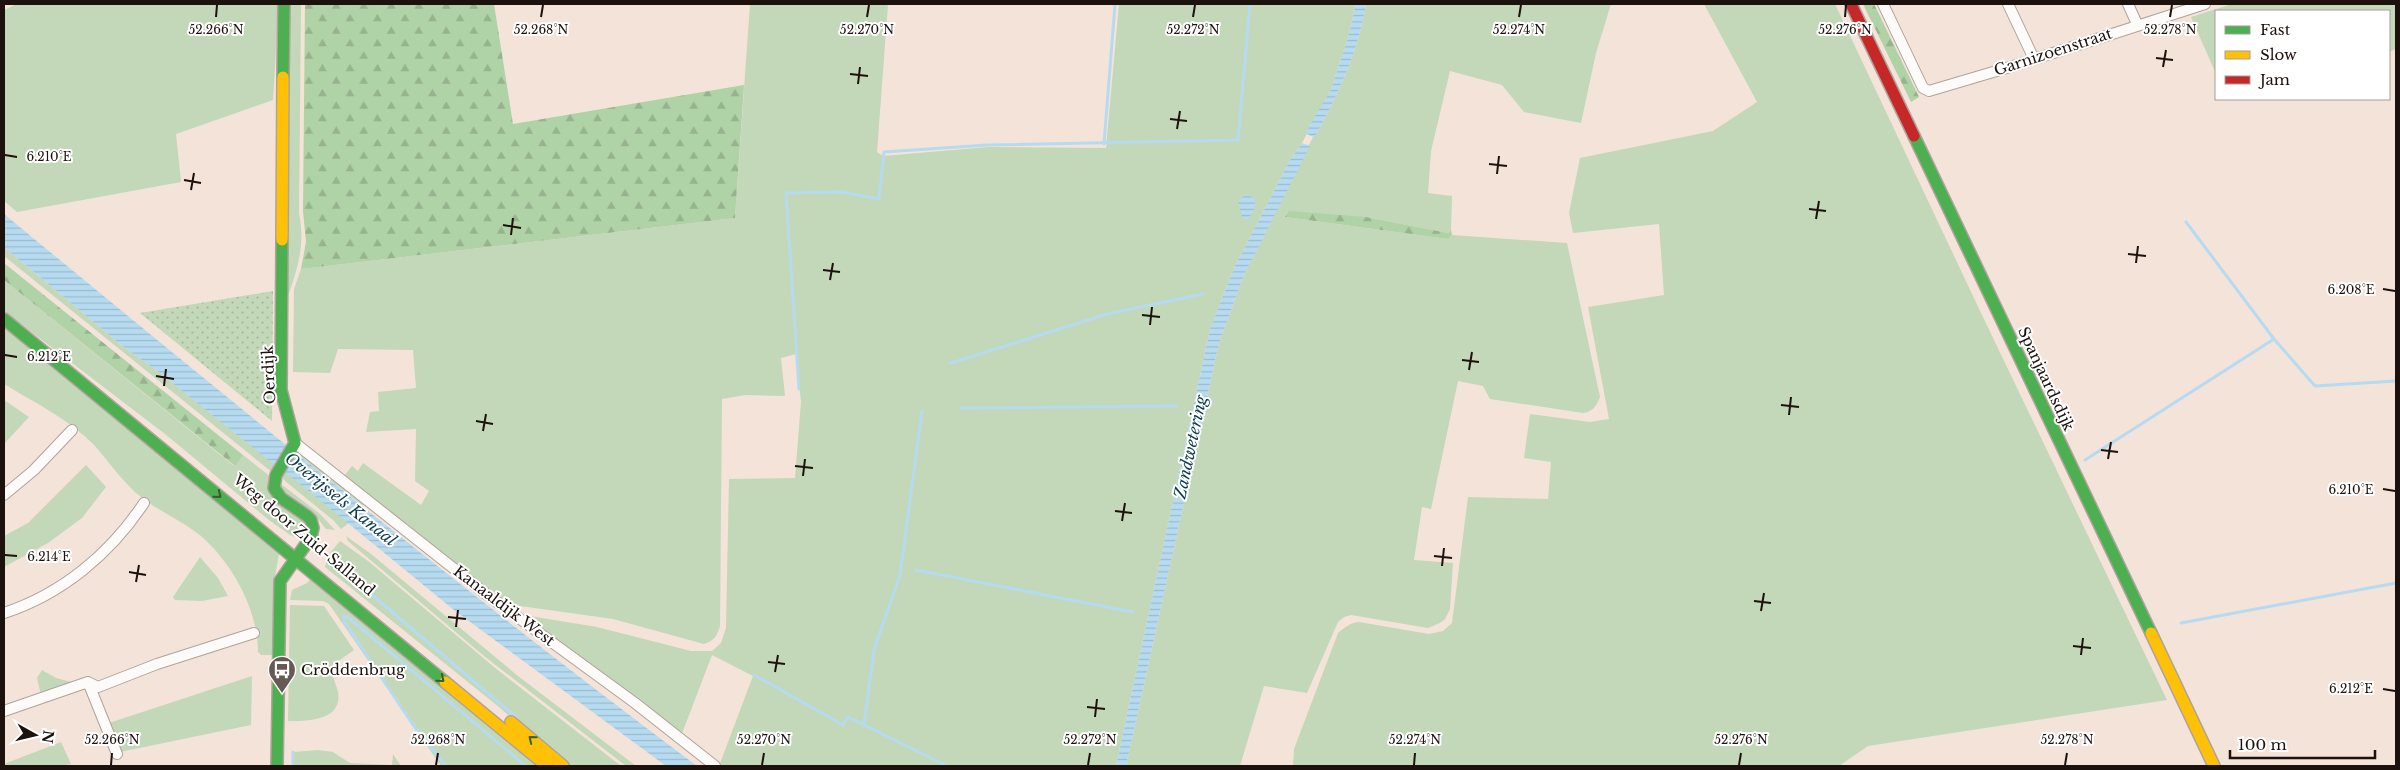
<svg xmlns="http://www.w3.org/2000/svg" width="2400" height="770" viewBox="0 0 2400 770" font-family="'Libre Baskerville',serif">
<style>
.grass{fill:#c3d8b8}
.forest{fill:url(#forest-firs)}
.garden{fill:url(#garden-dots)}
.water{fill:url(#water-rules)}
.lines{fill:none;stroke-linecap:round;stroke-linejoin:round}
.stream{stroke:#b6dbf0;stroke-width:3}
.street-casing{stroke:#afa39c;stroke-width:12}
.fast-casing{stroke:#afa39c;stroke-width:14}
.slow-casing{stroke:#afa39c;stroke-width:14}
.jam-casing{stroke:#afa39c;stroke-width:14}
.street{stroke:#fdfbf9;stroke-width:10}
.fast{stroke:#4caf50;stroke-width:11}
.slow{stroke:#ffc107;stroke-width:11}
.jam{stroke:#c62828;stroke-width:11}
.oneway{stroke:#34602e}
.ticks{fill:none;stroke:#1c110c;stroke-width:2}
.labels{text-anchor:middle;stroke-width:4;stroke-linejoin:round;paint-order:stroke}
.street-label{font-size:15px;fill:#1c110c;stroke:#fff}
.poi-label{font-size:15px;fill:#1c110c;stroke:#fff;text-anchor:start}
.water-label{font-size:16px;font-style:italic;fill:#0b3c53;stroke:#fff}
.ticks-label{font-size:12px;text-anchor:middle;fill:#1c110c;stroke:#fff;stroke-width:4;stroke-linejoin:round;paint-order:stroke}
</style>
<defs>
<pattern id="forest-firs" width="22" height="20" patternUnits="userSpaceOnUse" patternTransform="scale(1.25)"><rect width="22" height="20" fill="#afd2a6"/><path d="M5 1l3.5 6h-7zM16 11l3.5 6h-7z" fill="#96b38e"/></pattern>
<pattern id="garden-dots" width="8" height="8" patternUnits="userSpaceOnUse" patternTransform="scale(1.25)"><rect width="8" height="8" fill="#c3d8b8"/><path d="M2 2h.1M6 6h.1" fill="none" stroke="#a7b89d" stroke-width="1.8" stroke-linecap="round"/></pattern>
<pattern id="water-rules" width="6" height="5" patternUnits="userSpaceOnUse" patternTransform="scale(1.25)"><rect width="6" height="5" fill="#b6dbf0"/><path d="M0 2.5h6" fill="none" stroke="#9cbbcd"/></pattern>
</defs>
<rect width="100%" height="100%" fill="#f3e3d9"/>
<path class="grass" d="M17,4H279L273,100L176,134L181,182L17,212L4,201V10Z
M288,4H301L299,213C305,242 299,265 289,293H285Z
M750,4H888L877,152L883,156L988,147L1106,148L1119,4H1356L1348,38L1331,89L1302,143L1290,160L1234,268L1210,329L1116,766H719L753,676L712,655L681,736L527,620L530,616L597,627L691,651H712L721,643L726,628L729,479L795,478L801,402L796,354L781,358L785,396L745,395L722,399L720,626C717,636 714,641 704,644L613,619L507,604L344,476L352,466L358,471L363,463L421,505L429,491L415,481L416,429L366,432L370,412L379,411L378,392L416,388L413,350L338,349L330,373L293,372L294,289L301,269L735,218Z
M1366,4H1611L1596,53L1581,123L1524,112L1502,85L1450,71L1431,151L1428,193L1452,196L1451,230L1448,233L1366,217H1285L1448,239L1452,235L1567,243L1600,397C1596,406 1593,412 1583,413L1490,399L1483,386L1458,381L1431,509L1422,507L1414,560L1453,563L1450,609L1445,619L1440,623L1428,628L1351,615L1344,617L1338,622L1307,693L1264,686L1240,766H1126L1219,343L1244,275L1313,137L1316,135C1338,94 1359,50 1366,4Z
M1704,4H1835L1981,313L2167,700L1868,746L1839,766H1293L1294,749L1338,633C1345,627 1350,623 1359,622L1429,634L1443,631L1452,623L1468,497L1548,499L1551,462L1524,458L1530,414L1590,422L1609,419L1588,307L1664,295L1659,224L1573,233L1569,213L1580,158L1713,131L1757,102Z
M2232,4H2396V49L2389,52V11H2216V74L2191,17Z
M4,247L121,345L160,373L276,465L273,473L4,256Z
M4,280L234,466L243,455L271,477L307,526L303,536L298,538L290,535L269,520L165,434L4,311Z
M4,325L279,554L275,576V655H261L258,652C258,610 233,564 201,536C180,519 155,510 135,492C120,478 108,461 95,446C69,419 35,403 4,384Z
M4,400L29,417L4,444Z
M299,451L364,503L363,506L297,454Z
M86,465L106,487L82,518L48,543L4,567V536L28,523Z
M285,471L349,523L341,529L333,520L285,481L282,477Z
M277,481L320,514L335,530L326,529L315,515L282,490Z
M346,536L371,554L518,676L636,766H626L484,656L348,541Z
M340,541L368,561L494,667L621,766H566L499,707L325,567L327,557Z
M200,557L218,578L228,596L202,601L175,600L173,597Z
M312,577L539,766H441L329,604L323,601L290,600L292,590L307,583Z
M290,605L324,606L354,650L333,665C331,675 336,683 338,692C343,721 307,721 288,721Z
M42,670L56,678L75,683L41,695L37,678Z
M252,676L251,725L120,752L109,723Z
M61,742L71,764L61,766H4V764Z
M318,750L333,752L350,763L392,765L393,754L401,766H293V752Z"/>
<path class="forest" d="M305,4H494L513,124L744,85L735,218L301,269L306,242L303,211Z
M1863,4H1874L1919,97L1911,102Z
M1289,211L1366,217L1448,233L1451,230L1452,235L1448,239L1285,217Z
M4,263L243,455L235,466L4,280Z"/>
<path class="garden" d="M273,291L272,421L140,313Z"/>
<path class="water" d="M1356,4H1366C1359,50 1338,94 1316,135L1313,137L1307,134V130L1331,89L1348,38Z
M1302,143L1310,146L1244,275L1219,343L1126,766H1116L1210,329L1234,268L1290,160Z
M1246,194L1255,199C1256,207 1253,216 1245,220L1242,217L1238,201Z
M4,214C232,402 460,589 697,766H666L454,610L299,483L267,459L160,373L121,345L4,247Z"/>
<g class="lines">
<path class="stream" d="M1104,144L1115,4
M2186,222L2274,339L2315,386L2396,381
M951,363L1107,314L1203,294
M799,389L786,193L842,192L879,199L884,152L987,145L1238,140L1250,4
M961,408L1177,406
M2085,460L2274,339
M916,570L1133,612
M365,589L516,717
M2181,623L2396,583
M754,675L843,725L848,717L947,766
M864,725L874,650L900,575L922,411
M293,752V766
M446,766L413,725L344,621V616L349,618L526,766"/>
<defs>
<path id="street" d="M1883,4L1923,88L1929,91L2010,67L2205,4
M2008,4L2034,59
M2128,4L2137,24
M295,443L486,594L635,703L715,766
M4,495L34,470L72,430
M4,613C62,594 110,554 144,503
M88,682L117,754
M4,711L88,682L98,687L157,664L254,633"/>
<path id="fast" d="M283,77L284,4
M1914,136L2151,633
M4,319L445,682
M277,766L280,581L311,537L313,528L311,520L307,516L281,498L274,488L276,475L295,443L281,390L282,240"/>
<path id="slow" d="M282,240L283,77
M2151,633L2214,766
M445,682L547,766
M511,722L563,766"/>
<path id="jam" d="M1851,4L1914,136"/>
</defs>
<use href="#street" class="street-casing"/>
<use href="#fast" class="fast-casing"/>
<use href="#slow" class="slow-casing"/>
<use href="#jam" class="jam-casing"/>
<use href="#street" class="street"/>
<use href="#fast" class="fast"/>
<use href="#slow" class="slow"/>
<use href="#jam" class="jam"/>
</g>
<defs><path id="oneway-chevron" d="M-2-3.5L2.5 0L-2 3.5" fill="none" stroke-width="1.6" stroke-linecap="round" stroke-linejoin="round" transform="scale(1.25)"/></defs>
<g class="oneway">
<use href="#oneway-chevron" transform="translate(218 495) rotate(40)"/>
<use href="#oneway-chevron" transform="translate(441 679) rotate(40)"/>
<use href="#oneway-chevron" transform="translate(532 739) rotate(-141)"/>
</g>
<path class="ticks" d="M216,17L217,5M541,17L543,5M867,17L869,5M1193,17L1195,5M1519,17L1521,5M1845,17L1846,5M2170,17L2172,5M2156,58L2173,60M2163,67L2166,50M850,74L868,76M858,84L860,67M1170,119L1187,121M1177,129L1180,111M5,155L17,157M1489,164L1507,166M1497,174L1499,156M184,180L201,183M191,190L194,173M1809,209L1826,211M1816,219L1819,201M503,225L521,228M511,235L513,218M2128,254L2146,256M2136,263L2138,246M823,270L840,272M830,280L833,263M2383,289L2395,291M1142,315L1160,317M1150,325L1152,307M5,355L17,357M1462,360L1479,362M1469,370L1472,352M156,376L174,379M164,386L166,369M1781,405L1799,407M1789,415L1791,397M476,421L493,424M483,431L486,414M2101,450L2118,452M2108,459L2111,442M795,466L813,468M803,476L805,459M2383,489L2395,491M1115,511L1132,513M1122,521L1125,503M5,555L17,556M1434,556L1452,558M1442,566L1444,548M129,572L146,575M136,582L139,565M1754,601L1771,603M1761,611L1764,593M448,617L466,619M456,627L458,610M2073,646L2091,648M2081,655L2083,638M768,662L785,664M775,672L778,655M2383,689L2395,691M1087,707L1105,709M1095,717L1097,699M111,765L112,753M436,765L438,753M762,765L764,753M1088,765L1090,753M1414,765L1415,753M1739,765L1741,753M2065,765L2067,753"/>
<defs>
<symbol id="bus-pin" viewBox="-11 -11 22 30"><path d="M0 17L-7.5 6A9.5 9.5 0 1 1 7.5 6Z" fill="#675a54" stroke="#fff"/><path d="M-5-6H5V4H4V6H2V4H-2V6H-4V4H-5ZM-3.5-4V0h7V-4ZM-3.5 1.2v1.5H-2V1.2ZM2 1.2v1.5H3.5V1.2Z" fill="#fff"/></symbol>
</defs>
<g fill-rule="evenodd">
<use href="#bus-pin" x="266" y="654" width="32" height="43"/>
</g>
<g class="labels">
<g class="street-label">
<text transform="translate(2053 52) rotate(-18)" y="5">Garnizoenstraat</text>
<text transform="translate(269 375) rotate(-93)" y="5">Oerdijk</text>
<text transform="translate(2046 379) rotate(65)" y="5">Spanjaardsdijk</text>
<text transform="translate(304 535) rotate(40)" y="5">Weg door Zuid-Salland</text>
<text transform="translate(504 606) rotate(37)" y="5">Kanaaldijk West</text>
</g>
<g class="poi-label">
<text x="301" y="675">Cröddenbrug</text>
</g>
<g class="water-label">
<text transform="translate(1190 447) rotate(-78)" y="6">Zandwetering</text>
<text transform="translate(341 499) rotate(39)" y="6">Overijssels Kanaal</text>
</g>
</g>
<g class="ticks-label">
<text x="216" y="34">52.266°N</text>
<text x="541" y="34">52.268°N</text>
<text x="867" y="34">52.270°N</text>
<text x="1193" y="34">52.272°N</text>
<text x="1519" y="34">52.274°N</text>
<text x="1845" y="34">52.276°N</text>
<text x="2170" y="34">52.278°N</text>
<text x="49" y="161">6.210°E</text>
<text x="2351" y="294">6.208°E</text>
<text x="49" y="361">6.212°E</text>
<text x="2351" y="494">6.210°E</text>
<text x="49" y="561">6.214°E</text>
<text x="2351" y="693">6.212°E</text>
<text x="112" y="744">52.266°N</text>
<text x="438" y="744">52.268°N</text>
<text x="764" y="744">52.270°N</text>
<text x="1090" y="744">52.272°N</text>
<text x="1415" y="744">52.274°N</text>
<text x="1741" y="744">52.276°N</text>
<text x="2067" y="744">52.278°N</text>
</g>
<rect width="2400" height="770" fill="none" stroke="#1c110c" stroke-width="10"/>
<rect x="2215" y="10" width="175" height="90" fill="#ffffff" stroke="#a4a09e"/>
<rect x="2225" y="26" width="25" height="8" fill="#4caf50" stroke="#a4a09e"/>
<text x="2260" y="35" font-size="15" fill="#1c110c">Fast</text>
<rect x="2225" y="51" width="25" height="8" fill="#ffc107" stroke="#a4a09e"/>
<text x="2260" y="60" font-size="15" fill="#1c110c">Slow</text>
<rect x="2225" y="76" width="25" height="8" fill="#c62828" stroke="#a4a09e"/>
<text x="2260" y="85" font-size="15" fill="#1c110c">Jam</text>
<g transform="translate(35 735) rotate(98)" stroke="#ffffff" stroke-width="4" paint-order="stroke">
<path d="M0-4L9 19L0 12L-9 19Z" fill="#1c110c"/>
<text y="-8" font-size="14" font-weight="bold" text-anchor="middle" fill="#1c110c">N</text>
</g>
<path d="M2230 750v8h145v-8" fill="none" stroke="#1c110c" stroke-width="2.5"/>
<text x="2238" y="750" font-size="15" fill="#1c110c" stroke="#ffffff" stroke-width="4" paint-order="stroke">100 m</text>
</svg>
